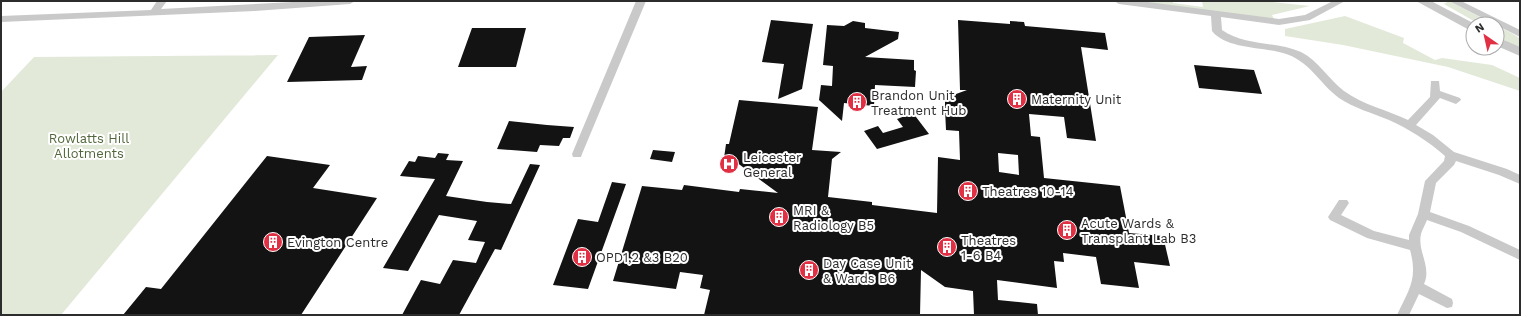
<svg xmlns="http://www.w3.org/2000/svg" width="1521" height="316" viewBox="0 0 1521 316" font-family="'Work Sans',sans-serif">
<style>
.green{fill:#e2e9d9}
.building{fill:#131313;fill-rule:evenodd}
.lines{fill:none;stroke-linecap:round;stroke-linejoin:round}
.minor{fill:#c9c9c9;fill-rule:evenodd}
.tertiary{fill:#c9c9c9;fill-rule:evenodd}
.labels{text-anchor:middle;stroke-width:4;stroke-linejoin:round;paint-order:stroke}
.poi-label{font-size:13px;fill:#2c2c2c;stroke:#fff;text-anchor:start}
.park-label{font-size:13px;fill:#51663a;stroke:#fff}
</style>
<rect width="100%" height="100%" fill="#fff"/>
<path class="green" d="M1119,1H1173V3L1203,7L1202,1H1263L1310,6L1272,15L1275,21Z
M1449,1L1486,20L1479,24L1444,4Z
M1345,16L1404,38L1403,43L1435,60L1442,58L1492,65L1520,78V91L1448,67L1343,45L1285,36V29Z
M1497,25L1518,37L1520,39V49L1497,36Z
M278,55L61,315H1V92L34,57Z"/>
<path class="building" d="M771,20L813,24L802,89L778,99L784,64L762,62Z
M958,20L1010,24V21L1024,22L1025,26L1105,33L1108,50L1081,47L1096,141L1067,138L1064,117L1029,114L1031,136L1040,137L1044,178L1120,186L1129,233L1163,236L1170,266L1134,262L1139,288L1101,284L1096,257L1063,253L1064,262L1054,261L1057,288L997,280L998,300L1037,304L1038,315H974L973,291L945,287L921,270L920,315H704L710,290L700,288L703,275L680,272L676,289L613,281L642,186L682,190L684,185L739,192L740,189L778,193L732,159L724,158L726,144H729L739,100L818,107L812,150L841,152L832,159L828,197L872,202V205L937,213L938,157L960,160L959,131L946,130L945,109V98L967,90H960ZM998,153L1018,155L1019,175L999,172Z
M853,21L865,23V28L899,32L898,39L865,57L914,60V70L916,71L915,87L875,85L874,106L844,103L842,121L819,100L821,85L832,86L833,66L823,65L827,25L844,26Z
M472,28H526L516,67H458Z
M365,35L351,67L367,66L362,80L287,82L309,37Z
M1194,65L1254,70L1262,94L1199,88Z
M913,113L929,134L877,149L864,131L878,126L883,133L903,127L897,119Z
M509,121L547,125L574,127L570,138H563L559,146L540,145L537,152L497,149Z
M653,150L675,152L672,162L650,159Z
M438,153L449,154L446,160L463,161L446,196L487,202L511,204L530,164L540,165L501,250L495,249L459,315H402L421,280L440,284L453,260L476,263L485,242L468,240L477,221L439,215L408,271L383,268L435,179L400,176L409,161L415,162L418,156L435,158Z
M267,156L330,165L313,188L377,198L301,315H123L146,287L161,289Z
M612,182L626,184L588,289L553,285L578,219L598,222Z"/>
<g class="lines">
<path class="minor" d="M157,1H167L161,9L312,1H355L350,4L255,11L1,22V16L151,10Z
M636,1H646L582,154L581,157H573L572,154Z
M1114,1H1140L1279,19L1305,15L1333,1H1345L1310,20L1279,25L1221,17L1222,30C1245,46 1275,41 1301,52C1319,61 1328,79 1344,91C1363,105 1387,110 1408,120L1430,97L1431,81H1439L1440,91L1460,98L1461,100L1456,104L1440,98L1416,125L1433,135L1454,152L1507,169L1520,175V184L1499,175L1456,161L1454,165L1436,183L1430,212L1469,226L1520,250V260L1461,232L1427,220C1425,225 1422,230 1421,234C1417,251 1432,267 1424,284L1452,299L1453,303L1452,307L1447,308L1419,294L1409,315H1397C1409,289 1418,279 1410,250L1367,238L1330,220L1328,217L1339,200H1347L1349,203L1341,215L1374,231L1409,240V235L1418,214L1425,181L1444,161L1445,156C1428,141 1409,129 1389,120C1372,113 1354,108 1339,98C1319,83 1309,60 1283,53C1263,47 1226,49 1212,31L1211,16L1119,4Z
M1449,1H1461L1520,30V37Z"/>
<path class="tertiary" d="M1416,1H1431L1475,24H1473V32Z
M1497,37L1520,47V56L1497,46Z"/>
</g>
<defs>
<symbol id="building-disc" viewBox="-11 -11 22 22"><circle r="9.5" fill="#e12f44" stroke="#fff"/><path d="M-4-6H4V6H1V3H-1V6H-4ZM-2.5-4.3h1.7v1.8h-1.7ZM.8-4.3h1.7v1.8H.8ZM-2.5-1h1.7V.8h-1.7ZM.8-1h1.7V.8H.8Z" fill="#fff"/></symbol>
<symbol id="hospital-disc" viewBox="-11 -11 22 22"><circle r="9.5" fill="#e12f44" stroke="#fff"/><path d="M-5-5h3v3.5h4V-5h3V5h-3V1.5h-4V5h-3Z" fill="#fff"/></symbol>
</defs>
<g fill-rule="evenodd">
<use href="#building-disc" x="1006" y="88" width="22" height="22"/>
<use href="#building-disc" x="846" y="91" width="22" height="22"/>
<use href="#hospital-disc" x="718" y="153" width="22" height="22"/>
<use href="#building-disc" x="957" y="180" width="22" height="22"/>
<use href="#building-disc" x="768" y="206" width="22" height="22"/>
<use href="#building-disc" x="1056" y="219" width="22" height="22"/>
<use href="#building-disc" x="262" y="231" width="22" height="22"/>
<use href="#building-disc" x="936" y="236" width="22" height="22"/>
<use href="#building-disc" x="571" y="246" width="22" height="22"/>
<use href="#building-disc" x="798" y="259" width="22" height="22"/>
</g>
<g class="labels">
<g class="poi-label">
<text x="871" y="100">Brandon Unit<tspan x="871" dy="15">Treatment Hub</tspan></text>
<text x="1031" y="104">Maternity Unit</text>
<text x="743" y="162">Leicester<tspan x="743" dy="15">General</tspan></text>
<text x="982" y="196">Theatres 10-14</text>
<text x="793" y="215">MRI &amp;<tspan x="793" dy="15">Radiology B5</tspan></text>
<text x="1081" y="228">Acute Wards &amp;<tspan x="1081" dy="15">Transplant Lab B3</tspan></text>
<text x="961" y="245">Theatres<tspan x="961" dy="15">1-6 B4</tspan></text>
<text x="287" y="247">Evington Centre</text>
<text x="596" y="262">OPD1,2 &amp;3 B20</text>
<text x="823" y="268">Day Case Unit<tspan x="823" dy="15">&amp; Wards B6</tspan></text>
</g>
<g class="park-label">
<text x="89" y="143">Rowlatts Hill<tspan x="89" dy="15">Allotments</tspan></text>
</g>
</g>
<rect width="1521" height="316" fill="none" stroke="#2c2c2c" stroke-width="4"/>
<g transform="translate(1485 36) rotate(326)"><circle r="19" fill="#ffffff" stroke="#ababab"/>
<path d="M0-3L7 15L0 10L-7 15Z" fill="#e12f44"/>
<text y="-6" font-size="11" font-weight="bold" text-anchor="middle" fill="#2c2c2c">N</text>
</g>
</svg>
